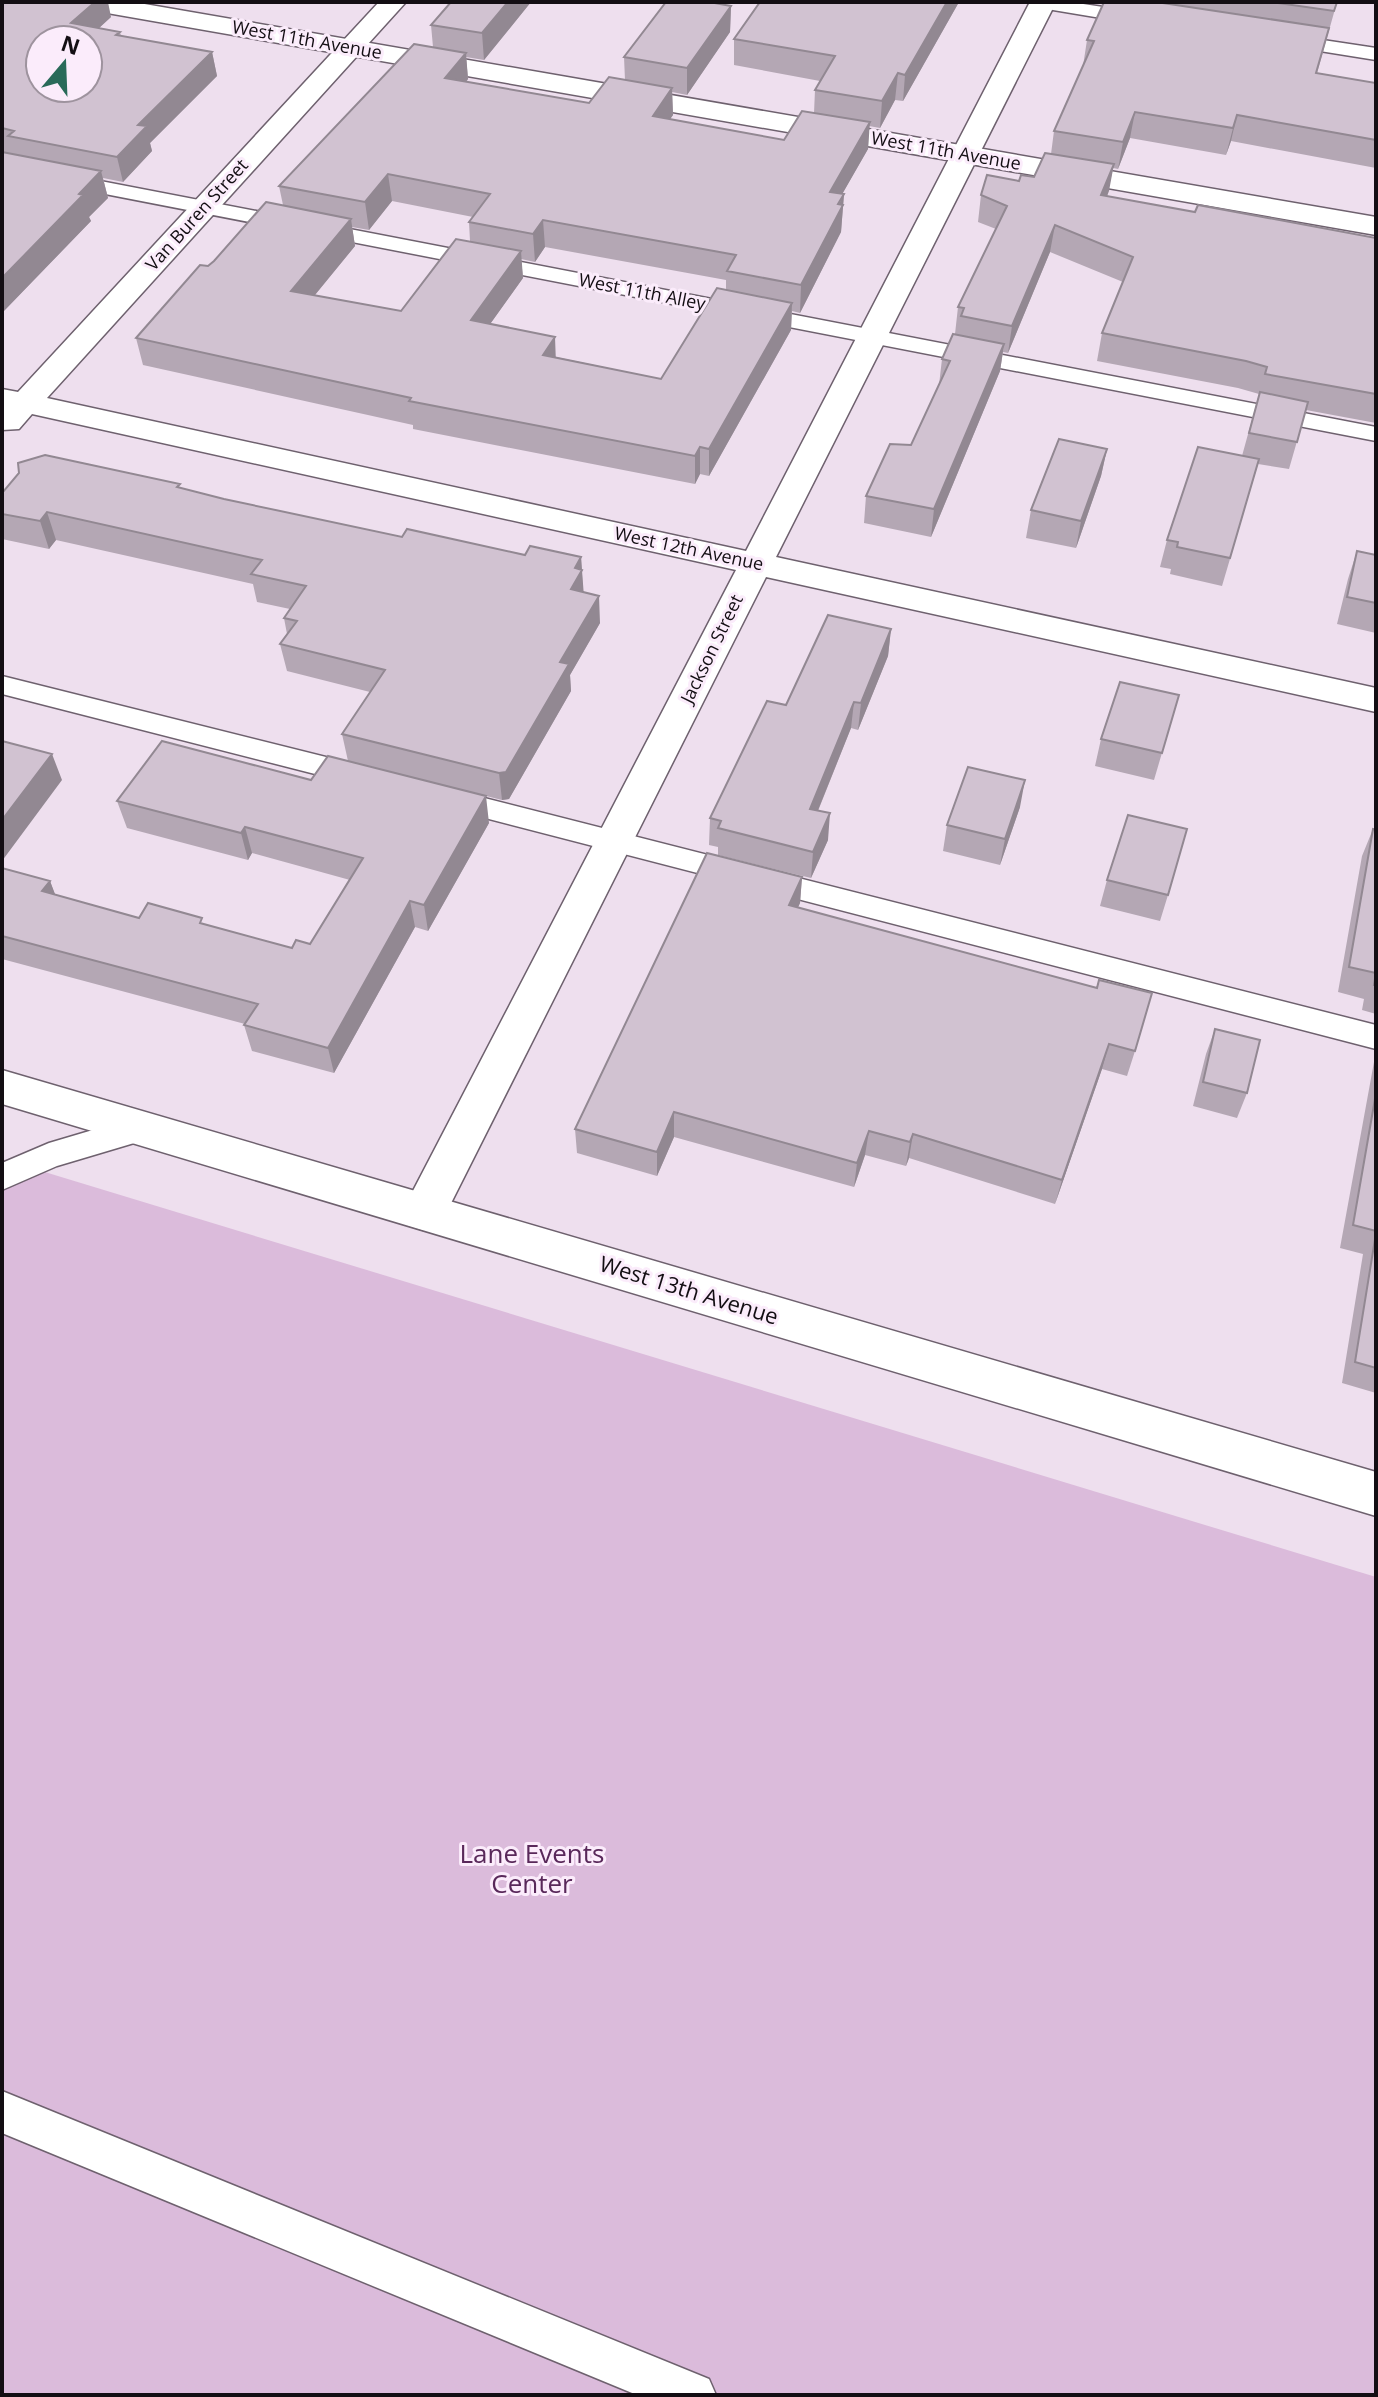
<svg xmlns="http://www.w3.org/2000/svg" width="1378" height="2397" viewBox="0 0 1378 2397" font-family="'Open Sans',sans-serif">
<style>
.green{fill:#dbbbdb}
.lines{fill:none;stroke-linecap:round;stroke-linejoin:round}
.service-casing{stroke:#6e616e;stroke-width:3}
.minor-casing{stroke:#6e616e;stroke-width:3}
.secondary-casing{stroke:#6e616e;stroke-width:3}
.service{fill:#fff;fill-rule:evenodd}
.minor{fill:#fff;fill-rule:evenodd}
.secondary{fill:#fff;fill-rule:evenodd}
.wall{fill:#b4a7b4;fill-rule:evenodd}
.shaded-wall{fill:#928892}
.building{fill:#d1c2d1;stroke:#928892;stroke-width:2;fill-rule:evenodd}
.labels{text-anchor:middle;stroke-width:6;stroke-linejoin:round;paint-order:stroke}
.far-street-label{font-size:18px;fill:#130e13;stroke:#fbecfb}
.street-label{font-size:22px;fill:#130e13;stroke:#fbecfb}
.near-park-label{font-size:26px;fill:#59285a;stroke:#fbecfb}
</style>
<rect width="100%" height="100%" fill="#eedfee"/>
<path class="green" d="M2,1159L1376,1577V2395H2Z"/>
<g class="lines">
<defs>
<path id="service" d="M1026,2H1070L1143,13L1152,19L1143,25L1035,7Z
M1283,34L1376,48V60L1276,44L1274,40Z
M2,162L1376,427V441L2,174Z
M2,676L362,766L372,769L376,776L372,783L362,786L2,694Z
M445,788L1376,1025V1049L435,805L431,798L435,791Z
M140,1116L151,1120L156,1129L151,1138L57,1166L2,1190V1163L49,1143Z
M2,2091L709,2379L716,2395H637L2,2133Z"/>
<path id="minor" d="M379,2H406L47,398L746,551L1030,2H1056L776,557L1376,688V712L766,577L440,1225L424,1230L408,1225L402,1212L736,570L32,414L19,429L2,430V389L18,392Z"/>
<path id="secondary" d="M77,2H133L1376,217V235L90,10L81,7Z
M2,1070L1376,1472V1516L2,1104Z"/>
</defs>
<use href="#service" class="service-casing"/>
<use href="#minor" class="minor-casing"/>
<use href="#secondary" class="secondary-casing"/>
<use href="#service" class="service"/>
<use href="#minor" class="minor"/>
<use href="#secondary" class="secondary"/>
</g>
<path class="wall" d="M2,2L111,17L99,28L120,32L121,36L212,52L217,76L150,143L152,151L123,182L103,178L108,198L89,217L91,221L2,313Z
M531,2L484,60L466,57L468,79L466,82L589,103L625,80L624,57L731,6L730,32L687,95L672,92L673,115L670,119L784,140L814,113L815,90L820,81L734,65V39L760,2H959L903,101L895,100L880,128L869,126L868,149L842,194H844L841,232L800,313L792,311L791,330L709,476L700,474L695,484L413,429V425L143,365L136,338L208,266L283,205L279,186L433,47L431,25ZM392,201L473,217L469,222L470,241L401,311L315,295L355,246L352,227L369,230ZM545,247L726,280V290L661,379L556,357L490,324L523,278L521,259L535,262Z
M1104,2H1337L1317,73L1376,83V168L1231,141L1226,155L1130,138L1118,169L1113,168L1107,196L1195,212L1376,238V423L1306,410L1289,469L1258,464L1222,586L1170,574L1171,569L1160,567L1167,540L1242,456L1259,394L1238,388L1097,361L1102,333L1123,282L1050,252L1008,353L1003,352L1000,371L931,537L864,523L866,496L911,445L939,385L942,359L955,334L958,307L996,229L978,222L981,195L1019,181L1034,177L1051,154L1054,131L1083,66L1087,40Z
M1107,449L1101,476L1076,548L1026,538L1031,510Z
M181,488L224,499L402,537L525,555L581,557L583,592L600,623L570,675L571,691L509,799L502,800L348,761L342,734L370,692L287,671L280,644L287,634L284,618L290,609L257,602L253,584L56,540L49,549L2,539V493Z
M1357,551L1376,555V633L1337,624L1348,579Z
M891,629L888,656L858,730L851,728L818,811L828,840L811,878L718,855V847L709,845L710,818L786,705Z
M1179,695L1154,780L1095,766L1101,739Z
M311,780L489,823L428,931L415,927L334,1073L252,1051L244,1025L245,1024L2,959V868L50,881L55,895L139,918L204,924L292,948L310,944L350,880L252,853L248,860L127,828L117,801Z
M1020,807L1000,865L943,851L947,825Z
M1373,829L1376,830V1014L1362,1010L1364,999L1338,992L1362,856Z
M802,877L800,903L798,907L1135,1051L1127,1076L1102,1069L1055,1204L909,1158L906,1166L865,1155L854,1187L674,1137L657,1176L577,1153L575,1129Z
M1107,880L1168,895L1160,921L1100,906Z
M1215,1029L1247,1093L1237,1118L1193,1106L1206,1054Z
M1376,1051V1393L1342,1383L1363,1254L1340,1248Z"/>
<path class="shaded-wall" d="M95,2H108L111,17L86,40L71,23Z
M508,2H531L484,60L482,33Z
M947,2H959L903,101L905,75Z
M731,6L730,32L687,95V68Z
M212,52L217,76L150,143L152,151L123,182L117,157L138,125Z
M466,53L468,79L447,105L445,78Z
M898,73L895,100L880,128L882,101Z
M672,88L673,115L653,143V116Z
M1135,112L1130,138L1118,169L1123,142Z
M1237,115L1231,141L1226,155L1233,128Z
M870,122L868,149L828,219L830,192Z
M1114,164L1109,191L1097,222L1101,195Z
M101,171L108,198L89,217L91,221L2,313V278Z
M388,174L392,201L369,230L365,202Z
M844,194L841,232L800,313L801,285Z
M351,219L355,246L296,318L291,291Z
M543,220L545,247L535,262L533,234Z
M1055,225L1050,252L1008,353L1012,326Z
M521,251L523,278L473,348L471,320Z
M792,303L791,330L709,476V449Z
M555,337L556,364L543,355Z
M1004,344L1000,371L931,537L934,509Z
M700,447V474L695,484V456Z
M1107,449L1101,476L1076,548L1081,521Z
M47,512L56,540L49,549L40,521Z
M581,557L584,597L571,589L575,568Z
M599,596L600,623L570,675L571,691L509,799L502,800L499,773L560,662Z
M891,629L888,656L858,730L861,703Z
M854,702L851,728L808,835L810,809Z
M52,754L62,780L2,861V820Z
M1025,780L1020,807L1000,865L1005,839Z
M486,796L489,823L428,931L424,905Z
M830,813L828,840L811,878L813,852Z
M245,827L252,853L248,860L241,833Z
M802,877L800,903L787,931L789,905Z
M50,881L60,907L42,891Z
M410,901L415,927L334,1073L328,1048Z
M1109,1044L1102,1069L1055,1204L1062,1180Z
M674,1112V1137L657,1176V1152Z
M869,1131L865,1155L854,1187L857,1163Z
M913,1134L909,1158L906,1166L910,1142Z"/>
<path class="building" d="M2,2H95L71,23L120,32L116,35L212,52L138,125L147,126L117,157L8,136L14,131L2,128ZM40,40H88V88H40Z
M451,2H508L482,33L431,25Z
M666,2H709L731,6L687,68L624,57Z
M760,2H947L905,75L898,73L882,101L815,90L835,56L734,39Z
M1104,2H1156L1329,28L1316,73L1376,83V140L1237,115L1233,128L1135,112L1123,142L1054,131L1094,41L1087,40Z
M1271,2H1337L1334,11Z
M414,44L466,53L445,78L589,103L609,77L672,88L653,116L784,140L802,111L870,122L830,192L844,194L838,204L843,205L801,285L727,271L736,255L543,220L533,234L469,222L490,194L388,174L365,202L279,186Z
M2,152L101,171L79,194L83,195L2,278Z
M1045,153L1114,164L1101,195L1195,212L1198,205L1376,238V394L1265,374L1267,367L1246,361L1102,333L1133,257L1055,225L1012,326L961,316L964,308L958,307L1007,206L981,195L987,175L1019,181L1021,175L1034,177Z
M266,202L351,219L291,291L401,311L456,239L521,251L471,320L555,337L543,355L661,379L717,288L792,303L709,449L700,447L695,456L409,401L411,398L136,338L200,265L208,266L214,261Z
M953,334L1004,344L934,509L866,496L890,444L911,445L950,361L942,359Z
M1260,392L1308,402L1297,442L1249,433Z
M1059,439L1107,449L1081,521L1031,510Z
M1198,447L1259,459L1230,558L1177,547L1178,542L1167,540Z
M45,455L180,484L177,487L224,499L402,537L407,529L525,555L530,546L581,557L575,568L582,570L571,589L599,596L560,662L569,664L506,772L499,773L342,734L385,670L280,644L297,621L284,618L306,586L251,574L262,560L47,512L40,521L2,514V493L19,473L18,463Z
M1357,551L1376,555V603L1347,597Z
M828,615L891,629L861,703L854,702L810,809L830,813L813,852L718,828L721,821L710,818L767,701L786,705Z
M1120,682L1179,695L1162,753L1101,739Z
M2,741L52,754L2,820Z
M162,741L311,780L328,756L486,796L424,905L410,901L328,1048L244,1025L258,1004L2,936V868L50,881L42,891L139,918L148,903L202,918L200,923L292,948L296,940L310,944L363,858L245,827L241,833L117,801Z
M968,767L1025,780L1005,839L947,825Z
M1128,815L1187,829L1168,895L1107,880Z
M1373,829L1376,830V985H1374L1376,973L1349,967Z
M707,853L802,877L789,905L1097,988L1099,980L1152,993L1135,1051L1109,1044L1062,1180L913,1134L910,1142L869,1131L857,1163L674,1112L657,1152L575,1129Z
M1215,1029L1260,1040L1247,1093L1203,1082Z
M1376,1093V1231L1353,1225Z
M1376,1233V1368L1355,1362Z"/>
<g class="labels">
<g class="far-street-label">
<text transform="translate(307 40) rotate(10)" y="6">West 11th Avenue</text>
<text transform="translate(946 151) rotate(10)" y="6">West 11th Avenue</text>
<text transform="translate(197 215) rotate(-48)" y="6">Van Buren Street</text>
<text transform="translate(642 292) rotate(11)" y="6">West 11th Alley</text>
<text transform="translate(689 549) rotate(12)" y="6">West 12th Avenue</text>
<text transform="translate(712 649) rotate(-64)" y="6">Jackson Street</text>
</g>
<g class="street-label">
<text transform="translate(689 1290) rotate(17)" y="8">West 13th Avenue</text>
</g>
<g class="near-park-label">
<text x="532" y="1863">Lane Events<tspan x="532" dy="30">Center</tspan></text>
</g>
</g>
<rect width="1378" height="2397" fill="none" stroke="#130e13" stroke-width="8"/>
<g transform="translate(64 64) rotate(19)"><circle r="38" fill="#fbecfb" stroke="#9e939e" stroke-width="2"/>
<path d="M0-6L14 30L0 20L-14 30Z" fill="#296a59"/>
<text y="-12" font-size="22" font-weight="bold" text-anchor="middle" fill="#130e13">N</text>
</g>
</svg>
